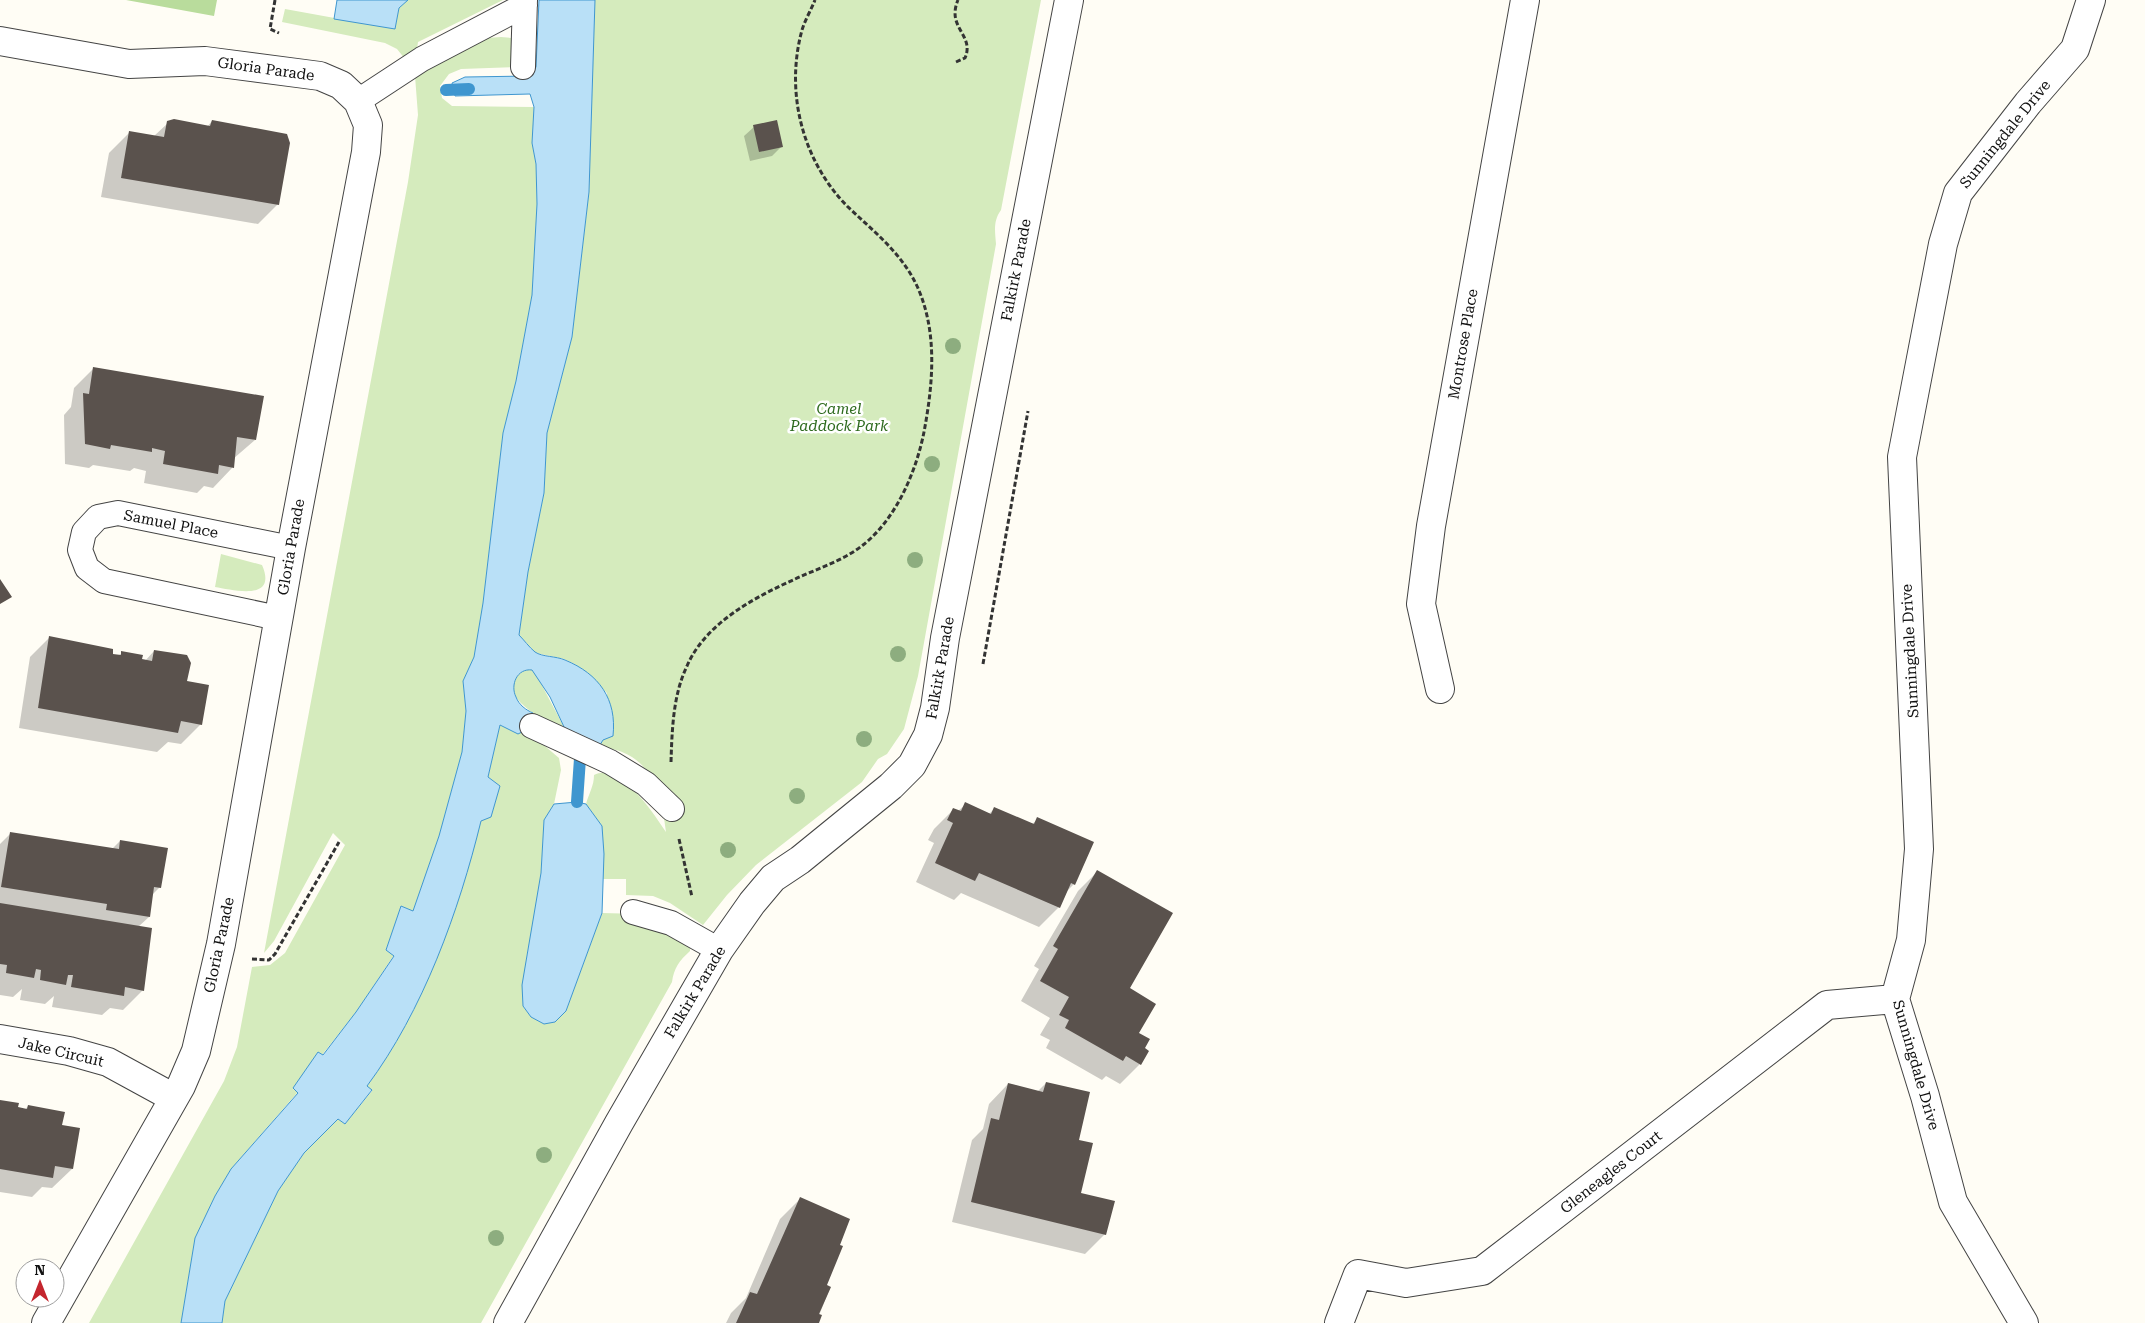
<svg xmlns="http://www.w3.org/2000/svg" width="2145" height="1323" viewBox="0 0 2145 1323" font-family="'Roboto Serif',serif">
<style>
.green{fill:#d5ebbd}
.forest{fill:#b9dc9c}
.water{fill:#b9e0f7;stroke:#3f96cf}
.shadow{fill:#0003}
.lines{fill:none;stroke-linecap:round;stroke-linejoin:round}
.stream{stroke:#3f96cf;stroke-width:12}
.building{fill:#5a524d}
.lane-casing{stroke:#444;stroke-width:26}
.street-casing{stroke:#444;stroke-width:30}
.path{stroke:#333;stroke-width:3;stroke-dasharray:5 2.5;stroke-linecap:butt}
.lane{stroke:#fff;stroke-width:24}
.street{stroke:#fff;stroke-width:28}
.tree{fill:#8dad7f}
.labels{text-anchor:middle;stroke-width:5;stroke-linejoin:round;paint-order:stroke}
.street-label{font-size:15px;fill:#111;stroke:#fff}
.park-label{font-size:15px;font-style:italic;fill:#2f6b1f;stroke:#fff}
</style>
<rect width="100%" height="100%" fill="#fffdf5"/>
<path class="green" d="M408,0H503L418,42L417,49L405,59L397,49L385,43L282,22L285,9L395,29L399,8Z
M595,0H1041L1001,210C993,221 995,231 996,244L918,676L904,729L887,754L878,759L862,782L756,865L727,895L703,925L670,903L653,896L626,895V879H603L602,826L586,804C589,793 594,786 594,775C620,761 654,814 666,832C662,799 655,765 622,752C613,748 610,751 600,745L603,740L607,693L576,665L564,659L536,653L519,635L528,572L544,493L547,433L572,337L589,192Z
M501,37L512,38L518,67L461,69L449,74L440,86L442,98L452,106L534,107L532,143L536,164L537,204L532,295L516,381L503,433L483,603L474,657L463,681L466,711L462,752L439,836L413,911L401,906L386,950L394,955L356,1012L322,1055L318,1052L293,1089L298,1092L231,1169L215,1196L195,1238L181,1323H89L224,1081L237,1047L252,967L270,965L285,953L345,845L333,833L274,941L264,953L408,182L418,115L415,76L471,45L487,38Z
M221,554L262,565C278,602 233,590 215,587Z
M526,669H532L537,676L565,729H559C541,718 488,692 526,669Z
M500,725L526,730L559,758L561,770L554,804L544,820L541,873L533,927L527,954L523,1006L531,1017L544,1024L555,1022L566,1011L602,913L640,914L690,946V951C679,961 674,968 672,982L481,1323H222L225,1301L278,1191L304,1153L338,1119L345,1124L372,1091L367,1086C423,1011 459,911 481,820L491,817L500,786L488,777Z"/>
<path class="forest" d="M126,0H217L214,16Z"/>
<path class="water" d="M337,0H408L399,8L395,29L334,19Z
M539,0H595L589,192L572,337L547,433L544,493L528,572L519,635C524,640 529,647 535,652C542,657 556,656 565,660C599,674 617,699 613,736L603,740L600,745L565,729L550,697L532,670C517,668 510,685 516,697C519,705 526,710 533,713L526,730L518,734L500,725L488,777L500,786L491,817L481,821C459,911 423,1011 367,1086L372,1090L345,1124L338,1119L304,1153L278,1191L225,1301L222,1323H181L195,1238L215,1196L231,1169L298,1093L293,1088L318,1052L323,1055L356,1012L394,956L386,950L401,906L413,911L439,836L462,752L466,711L463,681L474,657L483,603L503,433L516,381L532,295L537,204L536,164L532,143L534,107L530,94L455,96L452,83L465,77L530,76L536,67Z
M577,802L586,804L602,826L604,854L602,913L566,1011L555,1022L544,1024L531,1017L523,1006L522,985L541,873L544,820L554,804Z"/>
<path class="shadow" d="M212,121L278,204L258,224L101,197L109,153L129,133L153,137L168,123L207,127Z
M754,127L782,146L772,156L750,161L744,136Z
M94,368L255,440L233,459L232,468L213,488L204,486L197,493L144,483L146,471L134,468L130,471L93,465L89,468L65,464L64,415L71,407L74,388Z
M50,637L111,655L118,656L122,653L145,661L154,651L201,724L181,744L168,742L157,752L19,728L30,657Z
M966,804L989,814L994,809L1031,825L1038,819L1074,884L1065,893L1059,907L1039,927L961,893L954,900L916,882L934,843L928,840L934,829L954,809L958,811Z
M11,833L112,849L120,841L160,887L152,895L149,917L138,927L143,990L123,1010L110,1008L102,1015L52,1007L54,996L45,1004L20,1000L22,989L13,997L0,995V844Z
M1098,871L1137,1033L1143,1049L1140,1064L1120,1084L1106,1076L1102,1080L1046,1048L1050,1040L1040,1035L1050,1018L1021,1001L1039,969L1034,966L1078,891Z
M1046,1083L1079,1194L1105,1234L1085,1254L952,1222L972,1140L983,1129L989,1104L1008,1084L1037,1092Z
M0,1101L25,1110L28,1106L61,1126L72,1169L52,1188L42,1187L32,1197L0,1192Z
M800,1199L825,1286L830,1288L816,1323H726L731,1313L746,1298L780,1219Z"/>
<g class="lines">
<path class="stream" d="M446,90L469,89
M577,802L581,744"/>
</g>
<path class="building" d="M174,119L210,126L212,120L287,134L290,143L279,205L121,178L129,131L164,137L167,121Z
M777,120L783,147L759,152L753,125Z
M93,367L264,396L256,440L237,437L234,468L219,465L218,474L163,464L165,451L152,448V452L111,445L110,449L85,444L83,393L89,394Z
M0,579L12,597L0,604Z
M49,636L113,649V654L121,655V651L143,655L142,659L152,661L154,650L187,655L191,663L187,681L209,685L202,725L181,721L178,733L38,708Z
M965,802L991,814L994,807L1034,824L1037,817L1094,842L1075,885L1071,883L1060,908L979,873L975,881L935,863L953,823L947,820L953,808L961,811Z
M10,832L119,849L120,840L168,848L161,888L154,887L150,917L106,910L107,904L1,887Z
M1097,870L1173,913L1130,988L1156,1004L1139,1033L1150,1039L1145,1048L1149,1051L1141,1065L1126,1056L1123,1061L1065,1028L1069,1020L1059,1015L1069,997L1040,981L1058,949L1053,946Z
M0,903L152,928L144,991L125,987L124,996L71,987L73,975H68L66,985L40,980L41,970L36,969L34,978L6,973L7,965L0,964Z
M1046,1082L1090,1092L1079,1140L1093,1143L1081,1193L1115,1201L1106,1235L971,1202L991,1118L999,1120L1008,1083L1043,1092Z
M0,1100L19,1103L18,1107L27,1109L28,1105L65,1112L62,1125L80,1128L73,1169L55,1166L53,1178L0,1169Z
M800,1197L850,1219L840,1245L843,1246L827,1285L831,1287L819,1314L822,1315L819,1323H736L750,1292L757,1294Z"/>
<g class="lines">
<defs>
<path id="lane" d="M523,67L525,0
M358,101L422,59L525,5
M278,618L104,581L87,568L80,550L84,532L98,517L118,513L291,548
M532,726L610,762L646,784L672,809
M633,912L671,923L719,950"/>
<path id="street" d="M0,41L129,64L205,61L320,76L341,85L358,101L368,125L366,152L291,548L221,944L196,1051L181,1086L46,1323
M1440,689L1421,604L1431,526L1525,0
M0,1039L69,1051L108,1062L174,1098
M508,1323L619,1123L719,950L752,903L773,878L800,860L891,786L912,765L928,735L935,708L945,638L1069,0
M1339,1323L1358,1274L1406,1283L1482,1271L1827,1005L1895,999
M2024,1323L1953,1202L1925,1096L1895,999L1911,940L1919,849L1902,457L1943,244L1958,193L2028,103L2075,49L2091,0"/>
</defs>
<use href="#lane" class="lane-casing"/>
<use href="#street" class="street-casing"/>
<path class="path" d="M275,0L270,29L279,33
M956,62L965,58C975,35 946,28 958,0
M983,664L1028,411
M671,762C672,730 673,695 687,666C705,624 753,598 793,580C816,569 843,561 863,545C896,519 916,472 924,432C933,384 938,332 917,286C901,252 873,231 847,206C802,160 785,92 802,30C805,20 811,10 815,0
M679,839L692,897
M252,959L269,960L275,954L339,842"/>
<use href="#lane" class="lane"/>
<use href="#street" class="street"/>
</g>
<g class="tree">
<circle cx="953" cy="346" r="8"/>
<circle cx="932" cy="464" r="8"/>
<circle cx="915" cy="560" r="8"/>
<circle cx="898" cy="654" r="8"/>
<circle cx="864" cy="739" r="8"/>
<circle cx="797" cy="796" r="8"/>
<circle cx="728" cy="850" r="8"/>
<circle cx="544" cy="1155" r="8"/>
<circle cx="496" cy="1238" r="8"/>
</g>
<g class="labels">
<g class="street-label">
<text transform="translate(266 69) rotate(8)" y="5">Gloria Parade</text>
<text transform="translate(2005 134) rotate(-51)" y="5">Sunningdale Drive</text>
<text transform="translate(1016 270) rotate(-79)" y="5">Falkirk Parade</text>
<text transform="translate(1463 344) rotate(-80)" y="5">Montrose Place</text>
<text transform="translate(171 524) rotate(11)" y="5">Samuel Place</text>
<text transform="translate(291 547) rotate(-80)" y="5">Gloria Parade</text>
<text transform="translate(1910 651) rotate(-93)" y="5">Sunningdale Drive</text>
<text transform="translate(940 668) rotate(-80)" y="5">Falkirk Parade</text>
<text transform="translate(219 945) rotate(-78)" y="5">Gloria Parade</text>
<text transform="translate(695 992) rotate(-59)" y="5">Falkirk Parade</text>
<text transform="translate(61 1052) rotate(13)" y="5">Jake Circuit</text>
<text transform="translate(1916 1065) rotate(74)" y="5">Sunningdale Drive</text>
<text transform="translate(1611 1172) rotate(-38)" y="5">Gleneagles Court</text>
</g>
<g class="park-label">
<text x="839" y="414">Camel<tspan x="839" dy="17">Paddock Park</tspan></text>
</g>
</g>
<g transform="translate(40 1283)"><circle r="24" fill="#ffffff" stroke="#a0a0a0"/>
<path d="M0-4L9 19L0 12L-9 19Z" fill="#c4262e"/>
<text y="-8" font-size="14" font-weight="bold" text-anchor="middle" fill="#111111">N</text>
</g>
</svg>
